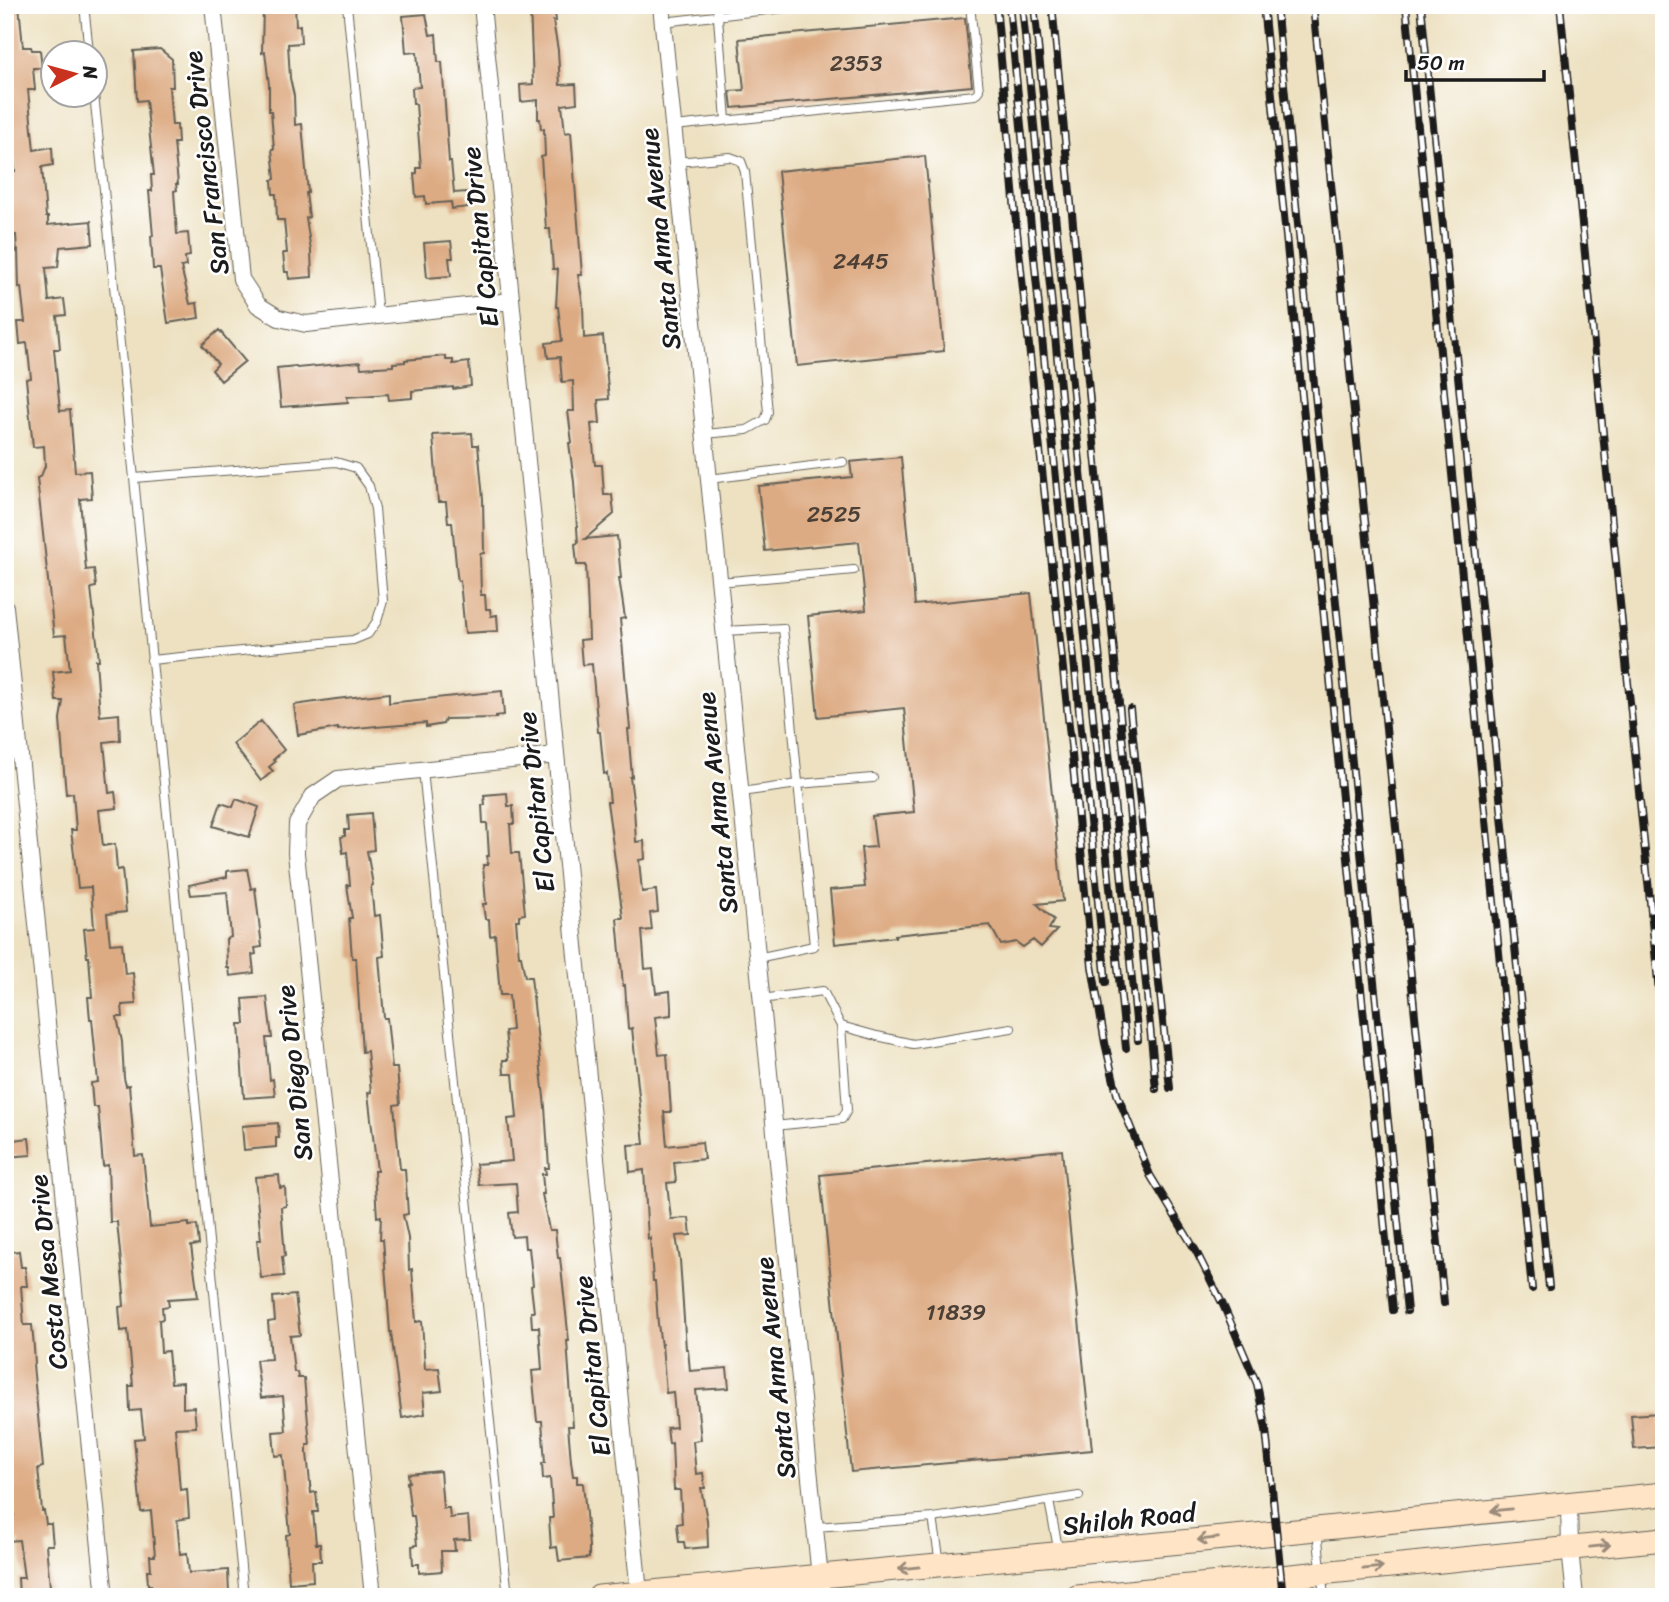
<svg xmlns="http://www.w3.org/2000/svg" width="1669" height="1602" viewBox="0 0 1669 1602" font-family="Sriracha,sans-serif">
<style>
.building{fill:#ddab83}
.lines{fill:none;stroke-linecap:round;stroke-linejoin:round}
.lane-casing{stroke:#656156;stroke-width:10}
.street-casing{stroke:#656156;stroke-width:18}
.secondary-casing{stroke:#656156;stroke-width:25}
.lane{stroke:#fff;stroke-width:8}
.street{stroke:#fff;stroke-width:16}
.secondary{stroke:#ffe4c6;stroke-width:23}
.rail-casing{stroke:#1c1c1c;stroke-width:8}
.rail{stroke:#fff;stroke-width:5;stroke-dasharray:16;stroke-linecap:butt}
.oneway{stroke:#998a7a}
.labels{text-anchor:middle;stroke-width:5;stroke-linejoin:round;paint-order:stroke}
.number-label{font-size:23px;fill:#4c4036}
.street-label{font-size:26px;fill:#1c1c1c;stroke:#fff}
</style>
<rect width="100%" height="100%" fill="#fff"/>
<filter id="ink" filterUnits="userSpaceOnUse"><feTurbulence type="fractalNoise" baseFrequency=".0143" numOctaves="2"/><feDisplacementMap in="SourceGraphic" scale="14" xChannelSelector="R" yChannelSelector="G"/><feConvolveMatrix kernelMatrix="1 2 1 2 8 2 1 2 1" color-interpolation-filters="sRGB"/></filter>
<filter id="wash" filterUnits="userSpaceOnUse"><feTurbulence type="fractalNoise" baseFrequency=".00686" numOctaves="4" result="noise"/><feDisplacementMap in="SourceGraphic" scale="28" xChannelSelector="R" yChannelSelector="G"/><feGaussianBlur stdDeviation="1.57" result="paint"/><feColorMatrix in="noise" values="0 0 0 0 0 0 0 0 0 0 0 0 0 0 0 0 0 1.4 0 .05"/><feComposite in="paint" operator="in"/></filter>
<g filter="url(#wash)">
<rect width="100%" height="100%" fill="#ede1c1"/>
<g id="blocks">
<path class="building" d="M5,5H19L23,47H31L32,50H40L42,68H33L35,90H28L34,150L52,147L53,165L42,167L46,217H48V225L91,221L93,244L60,247L58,267L46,268L49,301L64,299L66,315L57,316L60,349H54L60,411L70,410L75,472L90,471L92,498L80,499L86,570L94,569L96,587L91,588L99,660H96L100,716L119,714L120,740L104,742L109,793L115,792L117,808L99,810L103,846L115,844L117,870L122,869L126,912L107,914L110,944L122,943L125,974L133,973L136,1004L122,1005L123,1017H117L122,1042L124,1078L126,1086L129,1085L135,1156L143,1155L150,1227L189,1223V1226L197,1225L199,1245L191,1246L198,1297L168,1299L169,1306L162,1307L163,1319L159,1320L161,1352L168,1351L171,1383L183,1382V1408L194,1407L196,1427L175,1428L180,1490L187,1489L189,1518L177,1520L180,1554L187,1553L189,1573L228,1570L229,1593L226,1594L202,1596V1593L152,1597L151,1585H148L147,1570H151L150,1556H155L151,1511L141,1512L134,1439L144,1438L141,1410L130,1411L129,1386H133L128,1330L121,1331L119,1307L124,1306L123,1293H124L117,1222H110L108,1165L103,1166L98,1107H93L91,1083L98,1082L92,1019H90L88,997H92L89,957H87L84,929L94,928L91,887L78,888L71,830H76L73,793L66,794L64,771L60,719L63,701H56L53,672L70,670L66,635L54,636L37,478L41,476L45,466L44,446L33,447L26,379L31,378L27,343L20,344L18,322H25L21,287L19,288L18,250L17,251L16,235H13L12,224H11L7,181H11L10,171H15L12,141H5Z
M263,5H295L296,26L300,25L301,43L288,44L290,78L294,96L295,125L302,124L308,193H306L309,217L306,218L311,251L312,277L289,279L288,272H285L283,253H287L284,220H277L276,194H273L272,180L275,179L272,149H274L271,111H269V85L265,52L262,53Z
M530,5H554L556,21H553L558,50L560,85L576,84L577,103L562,105L565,133L571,132L582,275H578L583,304L584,338L603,336L609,399L598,400L600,423L591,424L595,465H602L604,495H612L614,514L585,539L617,536L621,578H619L625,618L620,619L630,729H628L632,777H630L634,807L636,842L644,841L645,859L639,860L642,892L656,890L658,912L650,913L652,930L642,931L645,969L653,968L656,993L670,991L671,1007V1015L655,1017L659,1055L667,1054L671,1112H664L667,1146L702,1142L704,1159L674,1162L676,1182L667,1183L671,1219L689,1218L691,1235L676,1236L680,1260L686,1349H688L690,1371L727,1368L729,1388L696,1390L701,1440L693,1441L696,1474L703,1473L705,1488H701L707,1520L708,1547L685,1549L684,1542H679L677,1524L682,1523L680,1490H674L672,1443L669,1444L667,1428L676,1427L673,1392L666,1393L662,1345L661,1346L658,1324L655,1281H653L650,1238L648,1239L644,1170L630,1172L628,1145L644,1144L632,1028L628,1029L625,985L623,986L617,918H623L607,802H610L607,773L604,774L600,732H598L592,664L582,665L580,640L589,639L586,565H577L575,544L578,543L574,482L569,443H572L568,411H574L573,381L562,382L560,357L548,358L546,343L562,341L558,307H556L558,269H553L550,229H546L541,157L545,156L544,129H541L540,119H538V100L521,102L520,85L533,84Z
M426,14L430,35L436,34L438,62H442L449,162H451L454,193L467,192L469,207L452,209L451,202L426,204L425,196L416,197L414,174L417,173V168H421L416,104H413L412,88L420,87L417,52L406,53L403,16Z
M965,18L972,86L732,108L730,91L744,90L739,39Z
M160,49L172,59L173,87H169L172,125H177L178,143H174L178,184H176L177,190L174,191L177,234L188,233L190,256L185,257L186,266L181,267L190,304L197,303L199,318L168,323L160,269H153L151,236H153L149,191H152L151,175H154L146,100L137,101L134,51Z
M925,156L944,351L797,366L778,171Z
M451,241L453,258H449L451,276L427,278L424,243Z
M219,330L245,361L221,381L212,370L218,364L202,345Z
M446,356V360H453V364L469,362L471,386L453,389V387L412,391V398L389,400L388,394L347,397L348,402L281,407L277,368L296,366L297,368L360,362L361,368L393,366V363L405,362V360Z
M472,433L473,445H478L483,499L484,553L480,554L481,595H485L486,609H490L491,616L497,615L498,631L465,633L460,581H458L457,575L452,522H448L446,502H438L433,435Z
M901,457L915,605L1031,593L1063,901L1037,904L1054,920L1049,929L1057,930L1041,947L1033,940L1023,947L1016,942L1001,945L990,925L895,935V937L835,944L830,890L865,887L861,848L876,847L872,816L914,812L904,708L818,717L808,616L866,610L859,542L765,551L758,486L852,477L850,462Z
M502,691L504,715L496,716V718L445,719L443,724L426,727V723L376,727V726L338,730V728L298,735L294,705L336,699L389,693V703Z
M261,721L284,750L273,760L275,762L269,767L273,771L261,781L233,744Z
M507,793L508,806H513L514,824H510L512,853H519L525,914L519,915V920H516L519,956H521L525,977H531L545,1107L549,1168H545L546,1174H542L544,1194H542L549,1230H555L558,1258H560L569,1341H567L573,1426H568L571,1461L573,1476H577V1483H583L589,1546V1558L559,1561L557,1547L551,1548L549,1518H553L550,1478L543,1479L542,1463H545L542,1421H537L532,1371L542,1370L539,1327H532L531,1312H534L531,1286L533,1285L529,1248H525L524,1236L512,1237L509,1213L518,1212L516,1183L479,1185L476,1164L512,1161L508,1119L517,1118L513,1074H504L503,1060H508L505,1031L512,1030L509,995H500L495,935L490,936L489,919H485L483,904H486L483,865H488L487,856H489L487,823H483L482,805H485L484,795Z
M236,799L259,807L249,837L213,826L221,803L233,807Z
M371,813L374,850L367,851L373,885L371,886L374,916L380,915L384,956L379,957L384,1018H387L392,1068H397L400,1104L394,1105L400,1169H405L408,1214L403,1215L408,1238L409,1270L412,1269L416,1322L422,1321L425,1369L439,1368L442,1391L423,1393L425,1414L402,1418L391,1332H390L383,1239H380L381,1216L377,1217L374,1171H377L368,1093L371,1092L367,1051L362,1052L356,958H352L349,918H352L347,885H350L347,852L343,853L341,837L345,836V830H349L348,815Z
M247,869L251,889L255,888L262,947L255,948L256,954L252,955L254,973L230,976L229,968H227L226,939L231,937L227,892L191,895L189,885L227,877V871Z
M267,997L272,1038H266L270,1080L273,1079L275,1096L244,1098L239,1024H245L243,999Z
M278,1123L279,1138H276V1147L244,1150L242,1126Z
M29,1138L31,1155L5,1157V1141Z
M1062,1150L1092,1450L851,1472L820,1175Z
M279,1175L280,1188L285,1187L286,1206L281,1207L285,1256L282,1257L284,1276L261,1278L257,1240H261L255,1177Z
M19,1251L21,1267H25L27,1286H21L24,1325H32L34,1348L35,1364L33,1365L43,1467L38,1468L42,1511H44L46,1524H51L53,1545H46L51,1597H19L18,1578H24L19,1540L9,1541L5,1531V1516L14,1515L5,1399V1253Z
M295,1295L300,1335L290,1336L294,1372H297L298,1378H304L310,1445H307V1453L311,1493L316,1492L318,1512H313L316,1544H320L321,1561H312L313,1581L289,1583L286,1535L290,1534L283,1455L275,1456L273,1432L286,1431L283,1396L261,1398L256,1360L271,1359L268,1322L275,1321L273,1297Z
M1659,1413L1662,1447L1634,1449L1631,1415Z
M440,1471L443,1508H449L450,1518L468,1516L470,1539L454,1540L455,1551H441L442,1571L419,1573V1564H413L412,1546L417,1545L414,1516H411L407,1482H409L408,1474Z"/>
</g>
</g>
<g filter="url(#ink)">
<use href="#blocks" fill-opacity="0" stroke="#656156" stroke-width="2"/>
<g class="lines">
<defs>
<path id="lane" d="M84,5L89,52
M347,5L378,315
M717,5L726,120
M663,22L811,5
M94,94L134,478L244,1597
M674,126L975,95L979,90L970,5
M677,162L730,157L741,161L745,172L768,412L765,420L747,430L705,434
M134,478L336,462L356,468L369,486L375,509L383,601L377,621L368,634L353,640L151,660
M709,479L843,462
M719,582L854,570
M724,631L783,628L814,946L757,958
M423,770L508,1597
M741,792L798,784L873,778
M761,999L823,991L841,1026L847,1110L842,1119L774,1126
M841,1026L877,1036L913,1044L1011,1028
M1049,1501L1059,1553
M933,1518L940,1563
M816,1527L933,1518L1079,1496
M1317,1530L1324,1597
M1641,1597L1664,1595"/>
<path id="street" d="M213,5L241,279L258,305L279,318L306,324L511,301
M482,5L639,1593
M661,5L822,1597
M5,607L105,1597
M1569,1503L1570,1549L1575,1597
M373,1597L296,853L297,824L313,796L338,779L556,755"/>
<path id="secondary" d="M599,1597L1276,1533L1664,1494
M1077,1597L1664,1539"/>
</defs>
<use href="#lane" class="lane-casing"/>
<use href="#street" class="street-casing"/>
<use href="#secondary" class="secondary-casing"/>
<use href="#lane" class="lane"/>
<use href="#street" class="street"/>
<use href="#secondary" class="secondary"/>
<defs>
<path id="rail" d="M996,5L1016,222L1072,755L1092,966L1105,1043L1117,1094L1150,1175L1196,1251L1224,1307L1257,1384L1266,1430L1283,1597
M1009,5L1106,982
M1022,5L1126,1048
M1034,5L1138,1040
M1052,5L1156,1089
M1263,5L1393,1310
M1276,5L1407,1311
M1313,5L1444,1303
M1406,5L1532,1289
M1421,5L1549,1287
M1560,5L1664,1041
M1130,709L1170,1088"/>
</defs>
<use href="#rail" class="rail-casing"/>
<use href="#rail" class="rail"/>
</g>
<defs><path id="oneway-shaft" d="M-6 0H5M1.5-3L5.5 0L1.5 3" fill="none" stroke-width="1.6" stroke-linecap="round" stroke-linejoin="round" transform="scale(1.75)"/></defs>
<g class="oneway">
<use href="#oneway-shaft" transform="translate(1501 1510) rotate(174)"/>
<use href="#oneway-shaft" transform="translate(1208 1539) rotate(174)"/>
<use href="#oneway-shaft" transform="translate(1600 1546) rotate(-6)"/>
<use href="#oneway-shaft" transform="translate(909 1568) rotate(174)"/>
<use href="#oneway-shaft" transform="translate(1373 1568) rotate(-6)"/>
</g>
</g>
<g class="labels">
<g class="number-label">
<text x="856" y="71">2353</text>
<text x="861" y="269">2445</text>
<text x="834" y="522">2525</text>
<text x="956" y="1320">11839</text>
</g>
<g class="street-label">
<text transform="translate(206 163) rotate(-97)" y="9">San Francisco Drive</text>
<text transform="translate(480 237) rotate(-96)" y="9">El Capitan Drive</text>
<text transform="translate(660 239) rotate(-96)" y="9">Santa Anna Avenue</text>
<text transform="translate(536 802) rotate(-96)" y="9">El Capitan Drive</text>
<text transform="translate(717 803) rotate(-96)" y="9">Santa Anna Avenue</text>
<text transform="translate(294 1073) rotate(-96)" y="9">San Diego Drive</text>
<text transform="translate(48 1272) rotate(-96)" y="9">Costa Mesa Drive</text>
<text transform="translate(592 1366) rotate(-96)" y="9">El Capitan Drive</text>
<text transform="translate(775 1368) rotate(-96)" y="9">Santa Anna Avenue</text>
<text transform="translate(1129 1519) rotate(-6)" y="9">Shiloh Road</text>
</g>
</g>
<rect width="1669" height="1602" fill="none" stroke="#fff" stroke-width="28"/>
<g transform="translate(74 74) rotate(84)"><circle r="33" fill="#ffffff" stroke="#a4a4a4" stroke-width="2"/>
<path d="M0-5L12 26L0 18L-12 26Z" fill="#c8321e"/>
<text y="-10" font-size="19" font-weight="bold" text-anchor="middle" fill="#1c1c1c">N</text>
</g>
<path d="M1406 70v10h138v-10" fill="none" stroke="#1c1c1c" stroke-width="3.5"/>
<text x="1417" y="70" font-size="21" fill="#1c1c1c" stroke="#ffffff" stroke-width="5" paint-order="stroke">50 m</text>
</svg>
